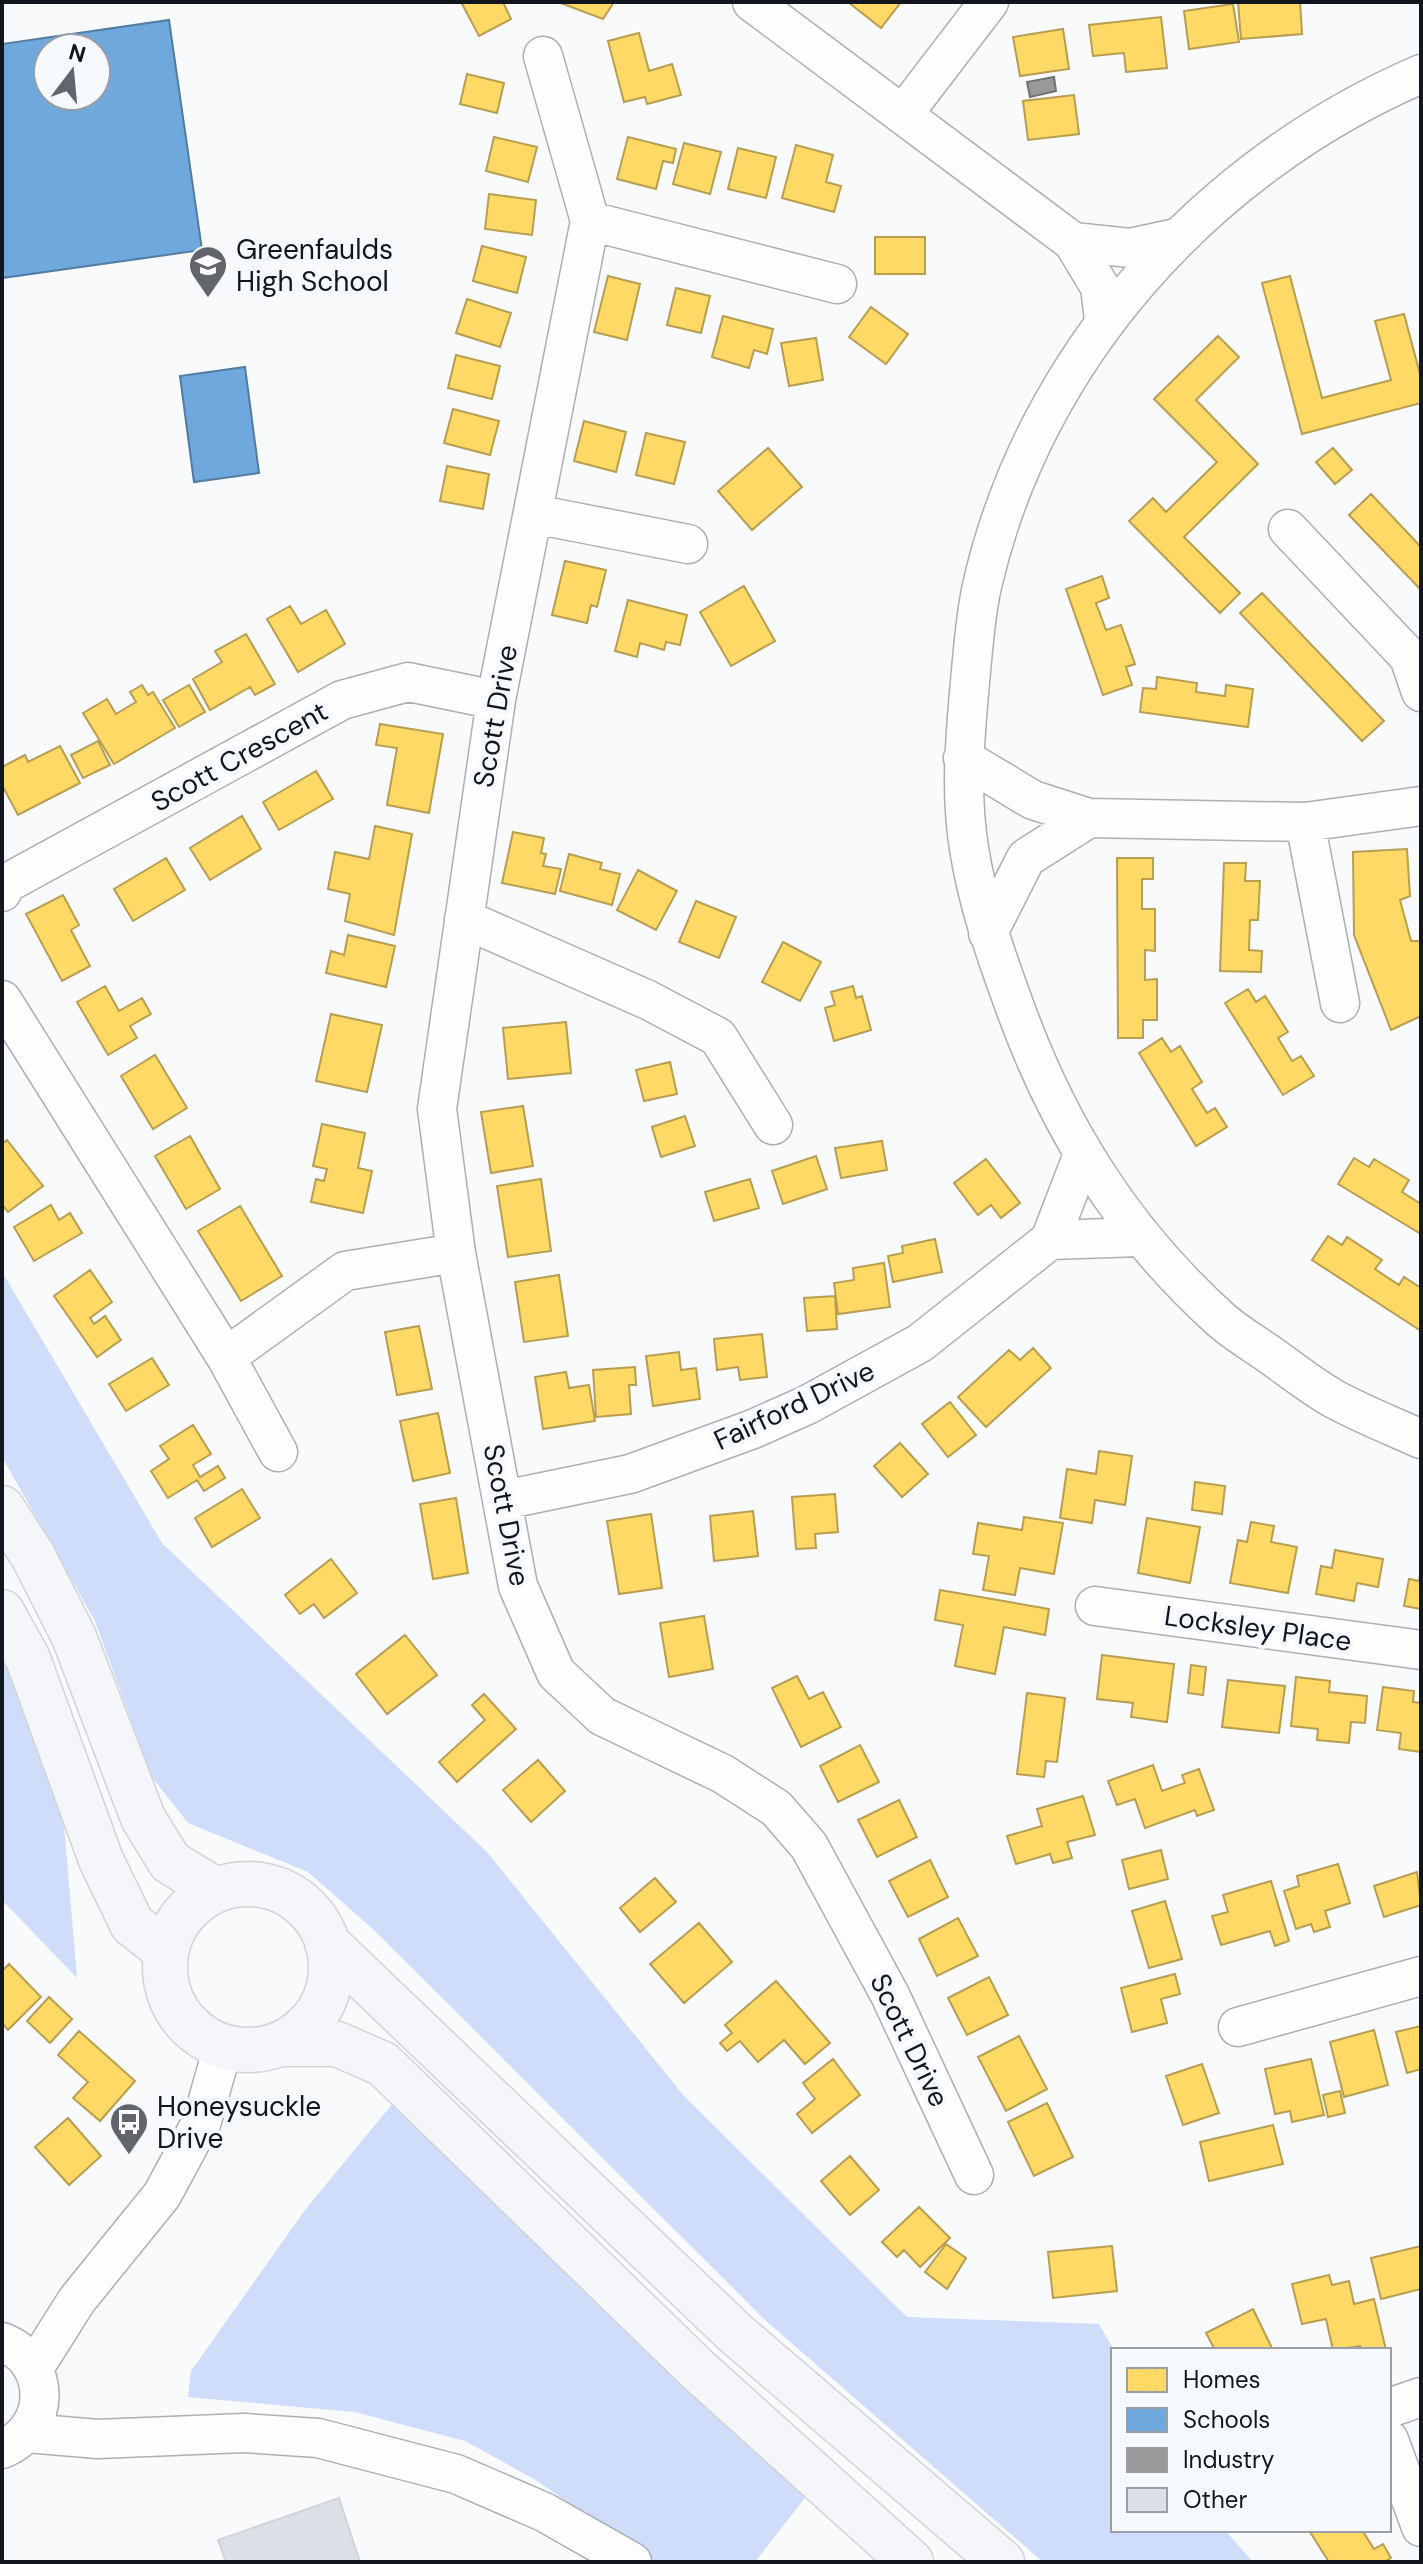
<svg xmlns="http://www.w3.org/2000/svg" width="1423" height="2564" viewBox="0 0 1423 2564" font-family="'DM Sans',sans-serif">
<style>
.green{fill:#cfddfa}
.homes{fill:#ffd966;stroke:#b89e51;stroke-width:2}
.schools{fill:#6fa8dc;stroke:#537ca3;stroke-width:2;fill-rule:evenodd}
.industry{fill:#999;stroke:#707274;stroke-width:2}
.building{fill:#dcdfe6;stroke:#d0d4d9;stroke-width:2}
.lines{fill:none;stroke-linecap:round;stroke-linejoin:round}
.minor-casing{stroke:#acafb4;stroke-width:41}
.major-casing{stroke:#d2d3d6;stroke-width:47}
.minor{stroke:#fefeff;stroke-width:38}
.major{stroke:#f4f6f9;stroke-width:44}
.labels{text-anchor:middle;stroke-width:8;stroke-linejoin:round;paint-order:stroke}
.poi-label{font-size:28px;fill:#12161f;stroke:#f6f9fe;text-anchor:start}
.street-label{font-size:28px;fill:#12161f;stroke:#f6f9fe}
</style>
<rect width="100%" height="100%" fill="#f8fafc"/>
<path class="green" d="M2,1272L162,1543L487,1852L684,2096L907,2317L1099,2324L1114,2350L1113,2530H1225L1253,2562H1043L765,2320L374,1930L308,1872L188,1823L151,1776L95,1621L2,1457Z
M2,1655L62,1801L77,1978L2,1900Z
M398,2097L808,2494L755,2562H655L534,2479L465,2441L355,2412L188,2397L191,2371L305,2210Z"/>
<path class="homes" d="M461,2H503L511,19L479,36Z
M558,2H614L603,19Z
M848,2H901L881,28Z
M1238,2H1300L1302,34L1241,39Z
M1233,4L1239,42L1189,49L1184,11Z
M1161,17L1167,68L1126,72L1124,53L1093,56L1089,25Z
M1063,29L1069,69L1020,76L1013,37Z
M639,33L649,71L672,64L681,95L647,104L645,97L624,102L608,41Z
M467,74L504,83L497,113L460,104Z
M1074,95L1079,134L1028,140L1023,101Z
M494,137L537,147L528,182L486,171Z
M628,137L676,149L673,163L663,161L656,189L617,179Z
M684,143L721,152L710,194L673,184Z
M796,145L833,155L826,182L841,186L834,212L782,198Z
M738,148L776,157L766,198L728,189Z
M489,194L536,200L532,235L485,229Z
M875,237H925V274H875Z
M482,246L526,257L517,293L473,281Z
M608,276L640,284L627,340L594,332Z
M1290,276L1322,398L1391,380L1375,321L1404,314L1421,378V403L1302,434L1262,283Z
M676,288L710,296L701,333L667,325Z
M467,299L511,313L500,347L456,333Z
M871,307L908,334L886,364L849,337Z
M723,316L773,329L767,354L754,350L749,368L712,357Z
M1218,336L1239,357L1196,400L1258,464L1184,537L1240,593L1220,613L1129,521L1153,498L1166,512L1217,462L1154,399Z
M816,338L823,380L789,386L781,343Z
M456,355L500,366L492,399L448,388Z
M453,409L499,421L490,455L444,443Z
M584,421L626,432L616,472L574,461Z
M646,433L685,442L674,484L636,475Z
M768,448L802,487L752,530L718,491Z
M1333,448L1352,470L1335,484L1316,462Z
M447,466L489,474L483,509L440,501Z
M1371,494L1421,547V590L1349,515Z
M565,561L606,570L597,607L591,605L587,623L552,615Z
M1102,576L1109,598L1096,603L1106,630L1121,625L1135,664L1126,667L1132,685L1103,695L1066,589Z
M744,586L775,641L731,666L700,612Z
M1262,593L1384,721L1362,741L1240,613Z
M628,600L687,615L680,645L666,642L664,650L640,643L637,657L615,651Z
M290,606L301,624L326,610L345,644L298,672L267,619Z
M246,634L275,684L255,695L250,687L210,710L193,679L222,662L215,651Z
M1157,677L1197,683L1196,692L1225,696L1226,685L1253,689L1248,727L1140,712L1143,688L1156,689Z
M142,685L148,695L153,692L175,728L114,764L83,713L107,699L116,714L136,702L130,692Z
M189,685L205,712L179,727L163,700Z
M380,724L443,734L429,813L387,805L397,748L376,745Z
M98,741L110,765L83,778L71,755Z
M60,746L80,783L18,815L2,785V767L25,755L28,762Z
M316,771L333,799L279,830L263,802Z
M242,816L261,849L210,880L190,848Z
M375,826L412,834L394,935L345,921L350,894L328,889L335,852L369,859Z
M513,832L544,838L541,853L546,854L543,866L561,869L555,894L502,883Z
M1407,849L1410,896L1400,900L1411,941H1421V1016L1391,1030L1354,935L1353,852Z
M569,854L602,863L600,869L620,874L612,905L560,891Z
M166,858L185,890L133,921L114,889Z
M1117,858H1153V879H1142V909H1155V951L1145,950V980L1157,979V1020H1143V1038H1118Z
M1224,863H1246L1245,881H1260L1258,920H1250L1249,950L1262,951L1261,972L1220,971Z
M638,870L677,891L656,930L617,910Z
M63,895L79,925L71,930L90,966L62,981L26,914Z
M696,901L736,917L719,958L679,942Z
M348,935L395,946L386,987L326,973L331,951L344,955Z
M783,942L821,962L800,1001L762,982Z
M105,986L119,1011L142,998L151,1014L130,1026L137,1038L108,1055L77,1002Z
M853,986L856,998L862,996L871,1030L834,1041L825,1008L835,1005L831,992Z
M1248,989L1256,1002L1265,996L1288,1032L1278,1038L1292,1061L1301,1056L1314,1076L1283,1095L1225,1003Z
M331,1014L382,1025L367,1092L316,1081Z
M566,1022L571,1073L508,1079L503,1028Z
M1162,1038L1171,1052L1180,1046L1202,1082L1192,1089L1207,1113L1215,1108L1227,1127L1196,1146L1139,1053Z
M155,1055L187,1108L153,1129L121,1076Z
M670,1062L677,1094L644,1101L636,1070Z
M523,1106L533,1166L491,1173L481,1112Z
M685,1116L695,1146L661,1157L652,1127Z
M322,1124L365,1133L358,1168L372,1171L363,1213L311,1202L316,1179L324,1181L327,1169L313,1166Z
M190,1136L220,1189L186,1209L155,1156Z
M7,1140L43,1186L8,1212L2,1205V1144Z
M882,1141L887,1170L841,1178L835,1148Z
M816,1156L827,1189L783,1204L772,1171Z
M1354,1158L1369,1167L1374,1159L1409,1180L1402,1192L1421,1204V1234L1338,1184Z
M986,1159L1020,1203L1001,1218L991,1205L978,1215L954,1183Z
M541,1179L551,1251L508,1257L497,1186Z
M750,1179L759,1208L714,1221L705,1192Z
M51,1205L59,1220L70,1213L82,1233L34,1261L14,1227Z
M240,1206L282,1276L241,1301L198,1231Z
M1328,1236L1342,1245L1347,1237L1382,1260L1375,1269L1399,1285L1404,1277L1421,1288V1331L1312,1260Z
M935,1239L942,1272L893,1282L888,1256L903,1253L902,1246Z
M884,1263L890,1307L838,1314L834,1283L854,1280L853,1268Z
M90,1270L112,1302L90,1318L94,1324L105,1316L121,1340L97,1357L54,1296Z
M559,1275L568,1336L524,1342L515,1282Z
M835,1296L837,1329L807,1331L804,1298Z
M419,1326L432,1389L397,1395L385,1332Z
M762,1334L767,1377L740,1380L738,1367L717,1370L714,1339Z
M1033,1348L1051,1368L986,1427L958,1397L1009,1350L1020,1360Z
M679,1352L681,1370L696,1368L700,1399L653,1406L646,1356Z
M152,1358L169,1385L126,1411L109,1384Z
M635,1367L636,1385H629L631,1414L596,1417L593,1370Z
M566,1372L569,1388L589,1385L595,1421L543,1429L535,1377Z
M950,1402L976,1435L948,1457L922,1424Z
M438,1413L450,1473L413,1481L400,1421Z
M193,1425L211,1454L193,1465L200,1477L218,1466L225,1478L204,1491L197,1480L168,1498L151,1471L169,1459L160,1446Z
M900,1443L928,1474L902,1497L874,1466Z
M1099,1451L1132,1456L1125,1505L1095,1500L1092,1523L1060,1518L1067,1469L1096,1474Z
M1195,1482L1225,1486L1222,1514L1192,1510Z
M242,1489L260,1518L212,1547L195,1518Z
M835,1494L838,1532L815,1534L816,1548L796,1549L792,1497Z
M456,1498L468,1573L433,1579L420,1504Z
M753,1511L758,1556L714,1561L710,1516Z
M651,1514L662,1588L619,1594L607,1521Z
M1024,1517L1063,1523L1054,1574L1020,1568L1015,1595L983,1590L989,1556L973,1554L978,1523L1022,1530Z
M1147,1518L1200,1527L1190,1583L1138,1573Z
M1251,1522L1274,1526L1271,1542L1297,1547L1288,1593L1230,1583L1238,1540L1247,1542Z
M1335,1550L1383,1559L1378,1587L1357,1583L1354,1601L1316,1594L1321,1566L1332,1568Z
M331,1559L357,1593L324,1618L314,1604L300,1614L285,1595Z
M1421,1570V1609L1404,1606L1409,1579L1419,1581Z
M940,1590L1049,1609L1045,1635L1004,1627L995,1674L955,1666L963,1625L935,1620Z
M704,1616L713,1669L669,1677L660,1623Z
M405,1635L437,1675L387,1714L356,1674Z
M1102,1655L1174,1664L1167,1722L1131,1717L1133,1703L1097,1699Z
M1191,1665L1206,1667L1203,1695L1188,1693Z
M797,1676L809,1699L823,1692L841,1727L801,1747L772,1688Z
M1296,1677L1330,1681L1329,1692L1367,1696L1365,1723L1351,1722L1349,1743L1317,1740L1318,1729L1291,1726Z
M1228,1680L1285,1686L1279,1733L1222,1727Z
M1383,1687L1414,1691L1413,1702L1421,1703V1752L1399,1749L1401,1733L1377,1730Z
M1027,1693L1065,1698L1057,1762L1046,1761L1044,1777L1017,1774Z
M484,1694L516,1729L457,1782L439,1762L485,1720L472,1705Z
M860,1745L879,1782L838,1802L820,1766Z
M538,1760L565,1791L531,1822L503,1790Z
M1153,1765L1162,1791L1185,1783L1182,1775L1199,1769L1214,1810L1197,1816L1195,1810L1145,1828L1135,1799L1117,1805L1108,1781Z
M1083,1796L1095,1835L1067,1842L1072,1858L1053,1863L1050,1854L1016,1864L1007,1836L1042,1826L1037,1809Z
M899,1800L917,1837L877,1857L858,1820Z
M1161,1850L1168,1879L1129,1889L1122,1860Z
M930,1860L948,1897L908,1917L889,1881Z
M1338,1864L1350,1903L1325,1911L1330,1927L1314,1932L1311,1924L1296,1929L1284,1891L1299,1886L1297,1876Z
M1417,1872L1421,1905L1384,1917L1374,1886Z
M655,1878L676,1902L640,1932L620,1908Z
M1271,1881L1289,1941L1275,1946L1270,1931L1221,1945L1212,1916L1228,1912L1223,1895Z
M1165,1901L1182,1959L1149,1968L1132,1911Z
M958,1918L978,1956L937,1976L919,1939Z
M699,1923L732,1962L684,2003L650,1964Z
M9,1964L41,1997L8,2030L2,2023V1971Z
M1175,1974L1180,1994L1161,1999L1167,2023L1132,2032L1121,1988Z
M989,1977L1008,2015L967,2035L948,1998Z
M776,1981L830,2043L805,2064L784,2040L758,2062L740,2041L727,2051L720,2043L732,2033L725,2025Z
M49,1997L72,2019L50,2043L27,2021Z
M1421,2026V2069L1407,2073L1396,2032Z
M1374,2030L1388,2085L1344,2097L1330,2042Z
M79,2031L135,2081L100,2121L73,2098L88,2082L58,2055Z
M1019,2036L1047,2089L1006,2111L978,2057Z
M833,2059L860,2095L812,2133L797,2114L815,2099L803,2083Z
M1311,2059L1324,2115L1292,2122L1290,2111L1275,2114L1265,2069Z
M1202,2064L1219,2113L1183,2125L1166,2076Z
M1340,2091L1345,2113L1328,2117L1323,2095Z
M1047,2103L1073,2157L1034,2176L1008,2122Z
M68,2118L101,2156L69,2185L35,2147Z
M1273,2125L1283,2164L1209,2181L1200,2142Z
M850,2156L879,2190L850,2215L821,2181Z
M919,2207L950,2238L920,2267L904,2250L897,2257L882,2242Z
M946,2244L966,2258L947,2289L925,2272Z
M1112,2246L1117,2291L1053,2298L1048,2252Z
M1421,2246V2289L1381,2299L1371,2258Z
M1329,2275L1332,2285L1349,2281L1354,2304L1374,2299L1386,2350H1361L1360,2346L1333,2350L1326,2319L1302,2324L1292,2284Z
M1253,2309L1273,2350H1215L1206,2333Z
M1313,2530H1362L1374,2549L1383,2544L1391,2558L1384,2562H1329L1310,2532Z"/>
<path class="schools" d="M169,20L202,250L2,278V44ZM48,48H96V96H48Z
M245,367L259,473L194,482L180,376Z"/>
<path class="industry" d="M1054,77L1056,91L1030,97L1027,82Z"/>
<path class="building" d="M339,2498L360,2562H226L218,2540Z"/>
<g class="lines">
<defs>
<path id="minor" d="M752,2L1073,242L1100,287L1104,320
M543,56L590,221L496,700L437,1109L456,1253L518,1586L556,1673L602,1716L723,1774L776,1808L809,1846L890,1995L974,2175
M1421,74C1207,166 1034,357 982,586C975,617 973,651 970,682C965,737 960,793 969,848C977,900 994,950 1012,999C1056,1124 1121,1229 1219,1318C1234,1332 1252,1342 1269,1354C1290,1369 1311,1386 1334,1399C1362,1414 1392,1426 1421,1439
M904,113L989,2
M590,221L837,284
M1073,242L1130,248L1176,238
M534,514L688,544
M1288,529L1409,657L1421,692
M963,758L1033,800L1089,818L1305,822L1421,806
M1305,822L1340,1003
M2,892L7,883L342,700L408,682L496,700
M464,919L648,1000L718,1037L773,1125
M988,933L1026,858L1089,818
M2,1000L226,1357L278,1452
M1050,1240L1082,1157
M226,1357L345,1271L456,1253
M504,1500L630,1474L753,1429L807,1405L920,1343L1050,1240L1140,1237
M1095,1606L1421,1650
M1238,2027L1421,1976
M2,2342C52,2361 52,2429 2,2449
M34,2368L77,2300L162,2195L202,2121L223,2047
M1389,2408L1421,2397
M27,2433L98,2439L244,2433L318,2438L456,2474L544,2512L632,2562
M1389,2440L1421,2527"/>
<path id="major" d="M2,1508L33,1556L74,1637L143,1818L170,1862L216,1890
M2,1612L28,1659L101,1860L132,1924L166,1951
M165 1967a83 83 0 1 1 166 0a83 83 0 1 1-166 0Z
M327,1943L735,2333L1002,2562
M279,2044H337L383,2064L697,2369L911,2562"/>
</defs>
<use href="#minor" class="minor-casing"/>
<use href="#major" class="major-casing"/>
<use href="#minor" class="minor"/>
<use href="#major" class="major"/>
</g>
<defs>
<symbol id="school-pin" viewBox="-11 -11 22 30"><path d="M0 17L-7.5 6A9.5 9.5 0 1 1 7.5 6Z" fill="#62666c" stroke="#f6f9fe"/><path d="M0-5L7-2L0 1L-7-2ZM-4 1L0 2.5L4 1V4Q0 6-4 4Z" fill="#fff"/></symbol>
<symbol id="bus-pin" viewBox="-11 -11 22 30"><path d="M0 17L-7.5 6A9.5 9.5 0 1 1 7.5 6Z" fill="#62666c" stroke="#f6f9fe"/><path d="M-5-6H5V4H4V6H2V4H-2V6H-4V4H-5ZM-3.5-4V0h7V-4ZM-3.5 1.2v1.5H-2V1.2ZM2 1.2v1.5H3.5V1.2Z" fill="#fff"/></symbol>
</defs>
<g fill-rule="evenodd">
<use href="#school-pin" x="186" y="243" width="44" height="60"/>
<use href="#bus-pin" x="107" y="2100" width="44" height="60"/>
</g>
<g class="labels">
<g class="poi-label">
<text x="236" y="259">Greenfaulds<tspan x="236" dy="32">High School</tspan></text>
<text x="157" y="2116">Honeysuckle<tspan x="157" dy="32">Drive</tspan></text>
</g>
<g class="street-label">
<text transform="translate(495 716) rotate(-80)" y="10">Scott Drive</text>
<text transform="translate(239 756) rotate(-29)" y="10">Scott Crescent</text>
<text transform="translate(794 1405) rotate(-25)" y="10">Fairford Drive</text>
<text transform="translate(507 1515) rotate(79)" y="10">Scott Drive</text>
<text transform="translate(1258 1628) rotate(8)" y="10">Locksley Place</text>
<text transform="translate(910 2040) rotate(64)" y="10">Scott Drive</text>
</g>
</g>
<rect width="1423" height="2564" fill="none" stroke="#12161f" stroke-width="8"/>
<rect x="1111" y="2348" width="280" height="184" fill="#f6f9fe" stroke="#9b9ea5" stroke-width="2"/>
<rect x="1127" y="2368" width="40" height="24" fill="#ffd966" stroke="#9b9ea5" stroke-width="2"/>
<text x="1183" y="2388" font-size="24" fill="#12161f">Homes</text>
<rect x="1127" y="2408" width="40" height="24" fill="#6fa8dc" stroke="#9b9ea5" stroke-width="2"/>
<text x="1183" y="2428" font-size="24" fill="#12161f">Schools</text>
<rect x="1127" y="2448" width="40" height="24" fill="#999999" stroke="#9b9ea5" stroke-width="2"/>
<text x="1183" y="2468" font-size="24" fill="#12161f">Industry</text>
<rect x="1127" y="2488" width="40" height="24" fill="#dcdfe6" stroke="#9b9ea5" stroke-width="2"/>
<text x="1183" y="2508" font-size="24" fill="#12161f">Other</text>
<g transform="translate(72 72) rotate(16)"><circle r="38" fill="#f6f9fe" stroke="#9b9ea5" stroke-width="2"/>
<path d="M0-6L14 30L0 20L-14 30Z" fill="#62666c"/>
<text y="-12" font-size="22" font-weight="bold" text-anchor="middle" fill="#12161f">N</text>
</g>
</svg>
